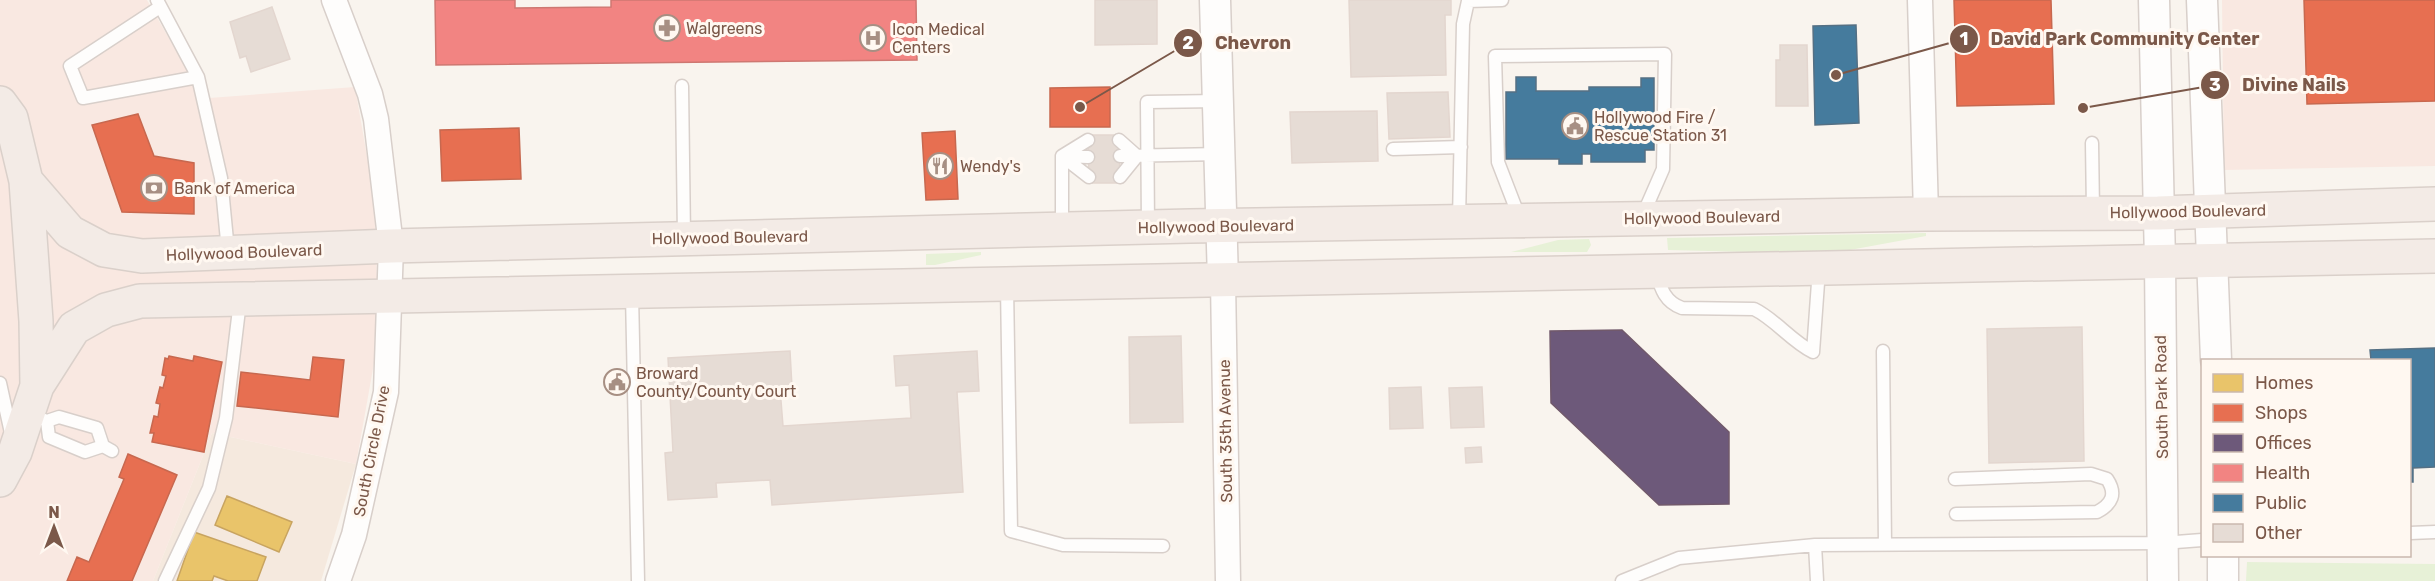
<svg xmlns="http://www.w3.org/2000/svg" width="2435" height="581" viewBox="0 0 2435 581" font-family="Rubik,sans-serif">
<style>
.residential{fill:#f5e9de}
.commercial{fill:#f9e8e1}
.green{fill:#e7f1d7}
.homes{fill:#e9c46a;stroke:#c8a460;stroke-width:1.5}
.shops{fill:#e76f51;stroke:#c7684f;stroke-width:1.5}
.offices{fill:#6d597a;stroke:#71596b;stroke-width:1.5}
.health{fill:#f28482;stroke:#ce7771;stroke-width:1.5}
.public{fill:#457b9d;stroke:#557084;stroke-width:1.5}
.building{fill:#e6dcd5;stroke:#e3d6cf;stroke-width:1.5}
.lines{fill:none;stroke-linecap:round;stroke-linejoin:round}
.service-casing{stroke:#d8cfca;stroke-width:15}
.minor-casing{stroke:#d8cfca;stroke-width:27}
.tertiary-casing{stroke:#d8cfca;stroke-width:33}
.trunk-casing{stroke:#dad0ca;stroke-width:36}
.service{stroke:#fefdfc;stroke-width:12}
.minor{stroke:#fefdfc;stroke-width:24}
.tertiary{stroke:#fefdfc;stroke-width:30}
.trunk{stroke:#f3ebe6;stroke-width:33}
.labels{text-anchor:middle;stroke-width:6;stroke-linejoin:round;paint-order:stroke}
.poi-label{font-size:16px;fill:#7b5849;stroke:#fff8f1;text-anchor:start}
.street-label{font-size:16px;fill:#7b5849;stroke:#fff8f1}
.leader{fill:none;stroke:#7b5849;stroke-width:2}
.callout-dot{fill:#7b5849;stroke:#fff8f1;stroke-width:2}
.mark-label{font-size:18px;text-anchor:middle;font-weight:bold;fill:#fff}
.callout-label{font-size:18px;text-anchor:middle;font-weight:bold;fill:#7b5849;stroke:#fff8f1;stroke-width:6;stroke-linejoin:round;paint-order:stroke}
</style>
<rect width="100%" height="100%" fill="#f9f4ee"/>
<path class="residential" d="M212,433L356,464L321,581H153Z"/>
<path class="commercial" d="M0,0H147L191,77L196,99L355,87L374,197L379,335L356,464L212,433L153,581H0Z
M2222,0H2435V166L2224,170Z"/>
<path class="green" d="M1926,233V236L1828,254L1668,250L1667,238Z
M1589,239L1591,245L1587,252H1511L1558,240Z
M981,252V255L935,265H926V254Z
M2247,562L2435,564V581H2246Z"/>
<path class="homes" d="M227,496L292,522L279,552L215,525Z
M194,532L266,557L257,581H228L214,576L212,581H177Z"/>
<path class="shops" d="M1954,0H2051L2054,104L1957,106Z
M2304,0H2435V101L2307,104Z
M1110,87V127H1050V88Z
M138,114L154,156L194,163V214L122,212L92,125Z
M519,128L521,179L442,181L440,130Z
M955,131L958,199L926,200L922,133Z
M169,356L193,361L194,356L222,362L204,452L152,442L154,433H150L154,416L158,417L160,404L156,403L160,387L163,388L166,376L162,375L165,358L168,359Z
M313,357L344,360L338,417L237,406L241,372L310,380Z
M128,454L177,475L132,581H67L77,557L89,562L124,479L119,477Z"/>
<path class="offices" d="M1622,330L1729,432V504L1659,505L1551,403L1550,331Z"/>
<path class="health" d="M435,0H515V8L611,7V0H916L917,60L436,65Z"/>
<path class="public" d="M1856,25L1859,123L1815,125L1813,26Z
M1516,77H1536V91H1589V87H1641V78H1654V150H1645V162H1591V154H1582V164H1559V159H1506V92H1516Z
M2435,348V467L2413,468V482H2410V360H2371L2370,350Z"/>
<path class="building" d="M1095,0H1157V44L1095,45Z
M1349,0H1451V15H1445L1446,75L1351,77Z
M272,7L290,59L251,72L246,56L240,58L230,22Z
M1780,45H1807L1808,106H1776V60H1780Z
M1448,92L1450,137L1389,139L1387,93Z
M1377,111L1378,161L1292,163L1290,112Z
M1088,135H1119L1120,183H1089Z
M2082,327L2084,461L1989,463L1987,329Z
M1181,336L1183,422L1130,423L1129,337Z
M790,351L792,387L780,388L783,426L911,418L909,385L896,386L894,356L977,351L979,391L957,392L963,492L772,505L770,480L716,483L717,497L668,500L665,453L673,452L668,358Z
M1421,387L1423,428L1390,429L1389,388Z
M1482,387L1484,427L1451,428L1449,388Z
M1481,447L1482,462L1466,463L1465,448Z"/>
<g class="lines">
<defs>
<path id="service" d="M157,0L198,77L221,178L228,251
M160,7L70,66L83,98L198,77
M682,86L684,237
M1088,140L1062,156L1089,177
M1119,140L1137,156L1120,177
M2092,143L2093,211
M1393,149L1461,147
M1120,156L1220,154
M1520,219L1498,162L1495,56L1665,54L1663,169L1642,217
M1459,220L1463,24L1468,1L1502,0
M1148,226L1147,102L1219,101
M1062,228V156L1088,157
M1656,272C1661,289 1665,302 1682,308L1754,309C1775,319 1791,341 1813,352L1819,269
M1007,287L1011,531L1063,545L1163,546
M632,294L638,581
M1883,351L1885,545
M0,383L11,433
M29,414L47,421L59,417L97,428L103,446L112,451
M47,421L49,437L85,452L103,446
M1955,479L2091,474L2107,479C2117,494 2112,504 2097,512L1956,514
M2410,533L2435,532
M1815,545L1817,581
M165,581L209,488L226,418L240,301
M1622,581L1679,558L1815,545L2163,543L2202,540"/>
<path id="minor" d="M334,0L370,94L376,119L391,246L386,392L354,535L338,581
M1920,0L1926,214
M1223,281L1228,581"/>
<path id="tertiary" d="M1215,0L1223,281
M2154,0L2160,261L2163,581
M2202,0L2216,360
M2223,556V581"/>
<path id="trunk" d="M0,103L11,118L26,181L36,321L37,386
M26,181L70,232L104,250L142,256L391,246L1190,226L1926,214L2158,213L2435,204
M0,480L15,452L37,386L74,328L106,310L140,301L2435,256"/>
</defs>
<use href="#service" class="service-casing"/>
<use href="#minor" class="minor-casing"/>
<use href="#tertiary" class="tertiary-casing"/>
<use href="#trunk" class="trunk-casing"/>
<use href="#service" class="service"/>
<use href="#minor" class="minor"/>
<use href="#tertiary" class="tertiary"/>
<use href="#trunk" class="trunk"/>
</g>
<defs>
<symbol id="pharmacy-ring" viewBox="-11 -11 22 22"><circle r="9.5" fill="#fff8f1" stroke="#a78f83" stroke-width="1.5"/><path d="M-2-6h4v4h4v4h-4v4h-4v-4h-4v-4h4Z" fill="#a78f83"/></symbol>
<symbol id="hospital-ring" viewBox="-11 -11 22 22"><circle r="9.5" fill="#fff8f1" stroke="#a78f83" stroke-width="1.5"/><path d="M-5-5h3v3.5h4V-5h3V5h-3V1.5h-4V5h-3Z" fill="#a78f83"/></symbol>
<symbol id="civic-ring" viewBox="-11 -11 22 22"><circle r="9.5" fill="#fff8f1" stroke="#a78f83" stroke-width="1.5"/><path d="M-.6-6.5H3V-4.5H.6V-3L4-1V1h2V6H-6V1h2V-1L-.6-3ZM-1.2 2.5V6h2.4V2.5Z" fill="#a78f83"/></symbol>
<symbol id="restaurant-ring" viewBox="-11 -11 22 22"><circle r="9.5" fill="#fff8f1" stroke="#a78f83" stroke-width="1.5"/><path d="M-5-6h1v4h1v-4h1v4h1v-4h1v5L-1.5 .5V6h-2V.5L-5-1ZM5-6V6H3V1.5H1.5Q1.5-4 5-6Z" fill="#a78f83"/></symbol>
<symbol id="bank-ring" viewBox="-11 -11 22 22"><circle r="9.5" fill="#fff8f1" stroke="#a78f83" stroke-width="1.5"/><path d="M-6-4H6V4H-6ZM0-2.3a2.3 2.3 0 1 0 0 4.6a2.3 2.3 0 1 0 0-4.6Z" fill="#a78f83"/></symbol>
</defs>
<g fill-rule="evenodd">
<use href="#pharmacy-ring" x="652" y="13" width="30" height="30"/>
<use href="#hospital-ring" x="858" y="23" width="30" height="30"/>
<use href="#civic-ring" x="1560" y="111" width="30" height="30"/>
<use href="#restaurant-ring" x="925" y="151" width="30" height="30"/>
<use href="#bank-ring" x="139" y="173" width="30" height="30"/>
<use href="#civic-ring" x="602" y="367" width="30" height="30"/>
</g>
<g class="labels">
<g class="poi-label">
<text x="686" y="34">Walgreens</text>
<text x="892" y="35">Icon Medical<tspan x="892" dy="18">Centers</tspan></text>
<text x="1594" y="123">Hollywood Fire /<tspan x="1594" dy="18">Rescue Station 31</tspan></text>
<text x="960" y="172">Wendy's</text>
<text x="174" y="194">Bank of America</text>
<text x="636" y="379">Broward<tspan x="636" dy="18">County/County Court</tspan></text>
</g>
<g class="street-label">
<text transform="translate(2188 211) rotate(-1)" y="6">Hollywood Boulevard</text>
<text transform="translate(1702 217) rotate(-1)" y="6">Hollywood Boulevard</text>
<text transform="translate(1216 226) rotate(-1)" y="6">Hollywood Boulevard</text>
<text transform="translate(730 237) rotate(-1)" y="6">Hollywood Boulevard</text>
<text transform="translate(244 252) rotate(-2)" y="6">Hollywood Boulevard</text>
<text transform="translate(2161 397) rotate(-91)" y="6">South Park Road</text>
<text transform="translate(1225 431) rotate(-91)" y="6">South 35th Avenue</text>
<text transform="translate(371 451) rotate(-79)" y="6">South Circle Drive</text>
</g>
</g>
<path class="leader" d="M1836 75L1964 39M1080 107L1188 43M2083 108L2215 85"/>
<g class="callout-dot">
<circle cx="1836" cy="75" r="6"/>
<circle cx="1080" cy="107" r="6"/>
<circle cx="2083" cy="108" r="6"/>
<circle cx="1964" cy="39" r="15"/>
<circle cx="1188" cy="43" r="15"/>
<circle cx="2215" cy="85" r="15"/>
</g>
<g class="mark-label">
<text x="1964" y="45">1</text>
<text x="1188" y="49">2</text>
<text x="2215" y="91">3</text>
</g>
<g class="callout-label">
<text x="2125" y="45">David Park Community Center</text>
<text x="1253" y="49">Chevron</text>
<text x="2294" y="91">Divine Nails</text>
</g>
<rect x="2201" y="359" width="210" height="198" fill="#fff8f1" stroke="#cab8ae" stroke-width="1.5"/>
<rect x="2213" y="374" width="30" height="18" fill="#e9c46a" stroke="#cab8ae" stroke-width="1.5"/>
<text x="2255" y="389" font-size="18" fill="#7b5849">Homes</text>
<rect x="2213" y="404" width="30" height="18" fill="#e76f51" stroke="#cab8ae" stroke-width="1.5"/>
<text x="2255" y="419" font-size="18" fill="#7b5849">Shops</text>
<rect x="2213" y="434" width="30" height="18" fill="#6d597a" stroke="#cab8ae" stroke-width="1.5"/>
<text x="2255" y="449" font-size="18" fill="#7b5849">Offices</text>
<rect x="2213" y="464" width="30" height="18" fill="#f28482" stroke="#cab8ae" stroke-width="1.5"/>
<text x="2255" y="479" font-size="18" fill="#7b5849">Health</text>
<rect x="2213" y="494" width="30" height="18" fill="#457b9d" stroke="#cab8ae" stroke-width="1.5"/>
<text x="2255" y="509" font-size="18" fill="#7b5849">Public</text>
<rect x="2213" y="524" width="30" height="18" fill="#e6dcd5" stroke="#cab8ae" stroke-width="1.5"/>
<text x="2255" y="539" font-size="18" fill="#7b5849">Other</text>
<g transform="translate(54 527)" stroke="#fff8f1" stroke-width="4.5" paint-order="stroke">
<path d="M0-4.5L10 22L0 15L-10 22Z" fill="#7b5849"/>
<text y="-9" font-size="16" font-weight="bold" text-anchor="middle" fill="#7b5849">N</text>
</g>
</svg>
